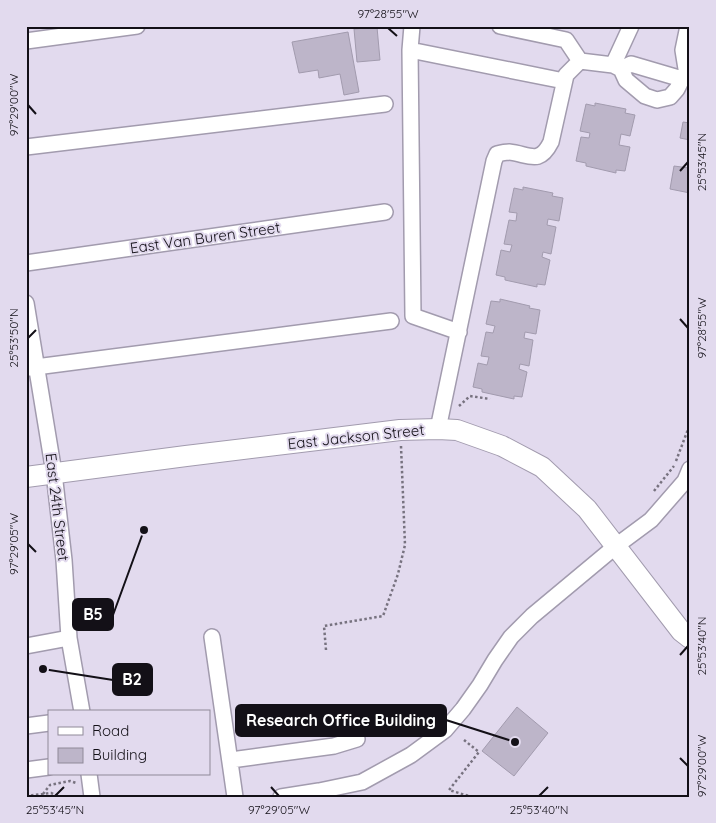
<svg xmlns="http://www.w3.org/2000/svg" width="716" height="823" viewBox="0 0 716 823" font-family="Quicksand,sans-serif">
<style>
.building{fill:#bdb5c9;stroke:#a29bae}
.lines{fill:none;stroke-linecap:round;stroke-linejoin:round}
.minor-casing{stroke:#a29bae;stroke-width:18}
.major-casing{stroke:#a29bae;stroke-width:22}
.path{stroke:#77727f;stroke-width:2.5;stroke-dasharray:2.5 2.5;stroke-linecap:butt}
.minor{stroke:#fff;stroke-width:15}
.major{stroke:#fff;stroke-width:20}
.ticks{fill:none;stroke:#131017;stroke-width:2}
.labels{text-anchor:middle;stroke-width:4;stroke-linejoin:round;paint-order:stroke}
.street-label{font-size:15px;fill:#131017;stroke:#e2daee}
.leader{fill:none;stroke:#131017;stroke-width:2}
.callout-dot{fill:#131017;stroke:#e2daee;stroke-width:2}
.callout{fill:#131017;stroke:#131017;stroke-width:2}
.callout-label{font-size:16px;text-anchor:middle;font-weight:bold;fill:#fff}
.neatline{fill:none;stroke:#131017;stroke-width:2}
.ticks-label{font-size:12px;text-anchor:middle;fill:#131017}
</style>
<rect width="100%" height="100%" fill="#e2daee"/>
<path class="building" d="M377,27L380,60L357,62L354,29Z
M348,32L359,92L344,95L340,74L319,78L318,70L299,73L292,42Z
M595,103L626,109L625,113L635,115L630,136L621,134L619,145L630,147L625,171L616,170V173L586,166V163L576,161L581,137L589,138L590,133L580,131L586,104L595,106Z
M683,122L690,123V140L680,138Z
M690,164V193L670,189L674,166L689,168Z
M523,187L553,193L552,196L563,198L559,221L548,219L547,225L556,227L551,254L543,252L542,257L550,260L545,285L537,284V287L505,280V277L496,275L501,250L510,252L512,245L504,244L509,220L516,221L517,213L509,212L514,188L523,190Z
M500,299L530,306L529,308L540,310L536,334L525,332L524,338L533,340L529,366L520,364L519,369L527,372L522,397L514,396V399L482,392V389L473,387L478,363L487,365L489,357L481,356L486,332L493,333L495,326L486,324L491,301L500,302Z
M517,707L548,733L514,776L482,751Z"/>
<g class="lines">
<defs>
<path id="minor" d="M500,26L566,40L580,61
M688,26L683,50L687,75L690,76
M26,41L137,26
M410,50L412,26
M613,65L621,69L626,80L645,96L657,100L670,97L677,89L682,79L687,75
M621,69L631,64L682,79
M26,147L385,104
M26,263L385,212
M26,303L54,473L64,560L69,638L82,712
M459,332L413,316L410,50L564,81
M28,368L391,321
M438,429L494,161L497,154C501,153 505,152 509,152C529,154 539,166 551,142L566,75L580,61L613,65L631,26
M212,637L235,797
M26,646L69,638
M26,726L49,723
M231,760L334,746L357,739
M26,770L49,767
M89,774L92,797
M281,797L319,791L362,782L411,755L445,730L463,709L480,685L495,660L511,637L532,616L616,546L651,520L685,481L690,469"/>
<path id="major" d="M26,477L186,456L400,430L438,429L457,430L502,446L542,467L587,509L681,631L690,638"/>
</defs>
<use href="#minor" class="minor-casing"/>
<use href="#major" class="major-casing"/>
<path class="path" d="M459,406L470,396L490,399
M676,461L690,424
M654,491L674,466
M326,650L324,626L383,616L398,574L405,545L401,446
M464,740L479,752L449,790L472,797
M43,794L50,785L70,781L76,783
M26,796L51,793L60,797"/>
<use href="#minor" class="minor"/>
<use href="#major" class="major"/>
</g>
<path class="ticks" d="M388,28L397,36M28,105L36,114M680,171L688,162M680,319L688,328M28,338L36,330M28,544L36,552M680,655L688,646M680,758L688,766M271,787L279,796M55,796L64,787M539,796L548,787"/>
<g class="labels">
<g class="street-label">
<text transform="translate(205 238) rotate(-8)" y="5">East Van Buren Street</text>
<text transform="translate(356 437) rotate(-6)" y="5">East Jackson Street</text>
<text transform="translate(57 507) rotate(83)" y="5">East 24th Street</text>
</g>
</g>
<path class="leader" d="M144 530L113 615M43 669L113 680M515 742L446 720"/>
<g class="callout-dot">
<circle cx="144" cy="530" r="5"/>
<circle cx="43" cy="669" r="5"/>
<circle cx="515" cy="742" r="5"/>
</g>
<g class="callout">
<rect x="73" y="599" width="40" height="31" rx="5"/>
<rect x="113" y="664" width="39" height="31" rx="5"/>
<rect x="236" y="705" width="210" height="31" rx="5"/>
</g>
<g class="callout-label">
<text x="93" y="620">B5</text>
<text x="132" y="685">B2</text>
<text x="341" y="726">Research Office Building</text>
</g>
<rect width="716" height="823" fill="none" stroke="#e2daee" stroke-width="55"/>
<rect x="48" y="710" width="162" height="65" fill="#e2daee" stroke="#8f8998"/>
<rect x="58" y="727" width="25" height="8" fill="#ffffff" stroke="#8f8998"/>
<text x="92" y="736" font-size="15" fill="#131017">Road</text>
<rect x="58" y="748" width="25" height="15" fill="#bdb5c9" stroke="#8f8998"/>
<text x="92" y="760" font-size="15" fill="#131017">Building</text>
<rect x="28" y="28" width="660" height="768" class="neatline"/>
<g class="ticks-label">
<text x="388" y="18">97°28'55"W</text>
<text transform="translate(14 105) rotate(-90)" y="4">97°29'00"W</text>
<text transform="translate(702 162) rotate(-90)" y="4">25°53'45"N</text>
<text transform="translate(702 328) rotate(-90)" y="4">97°28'55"W</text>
<text transform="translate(14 338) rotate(-90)" y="4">25°53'50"N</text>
<text transform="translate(14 544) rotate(-90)" y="4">97°29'05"W</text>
<text transform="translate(702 646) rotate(-90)" y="4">25°53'40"N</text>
<text transform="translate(702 766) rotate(-90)" y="4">97°29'00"W</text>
<text x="55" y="814">25°53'45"N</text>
<text x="279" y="814">97°29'05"W</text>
<text x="539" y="814">25°53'40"N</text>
</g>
</svg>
